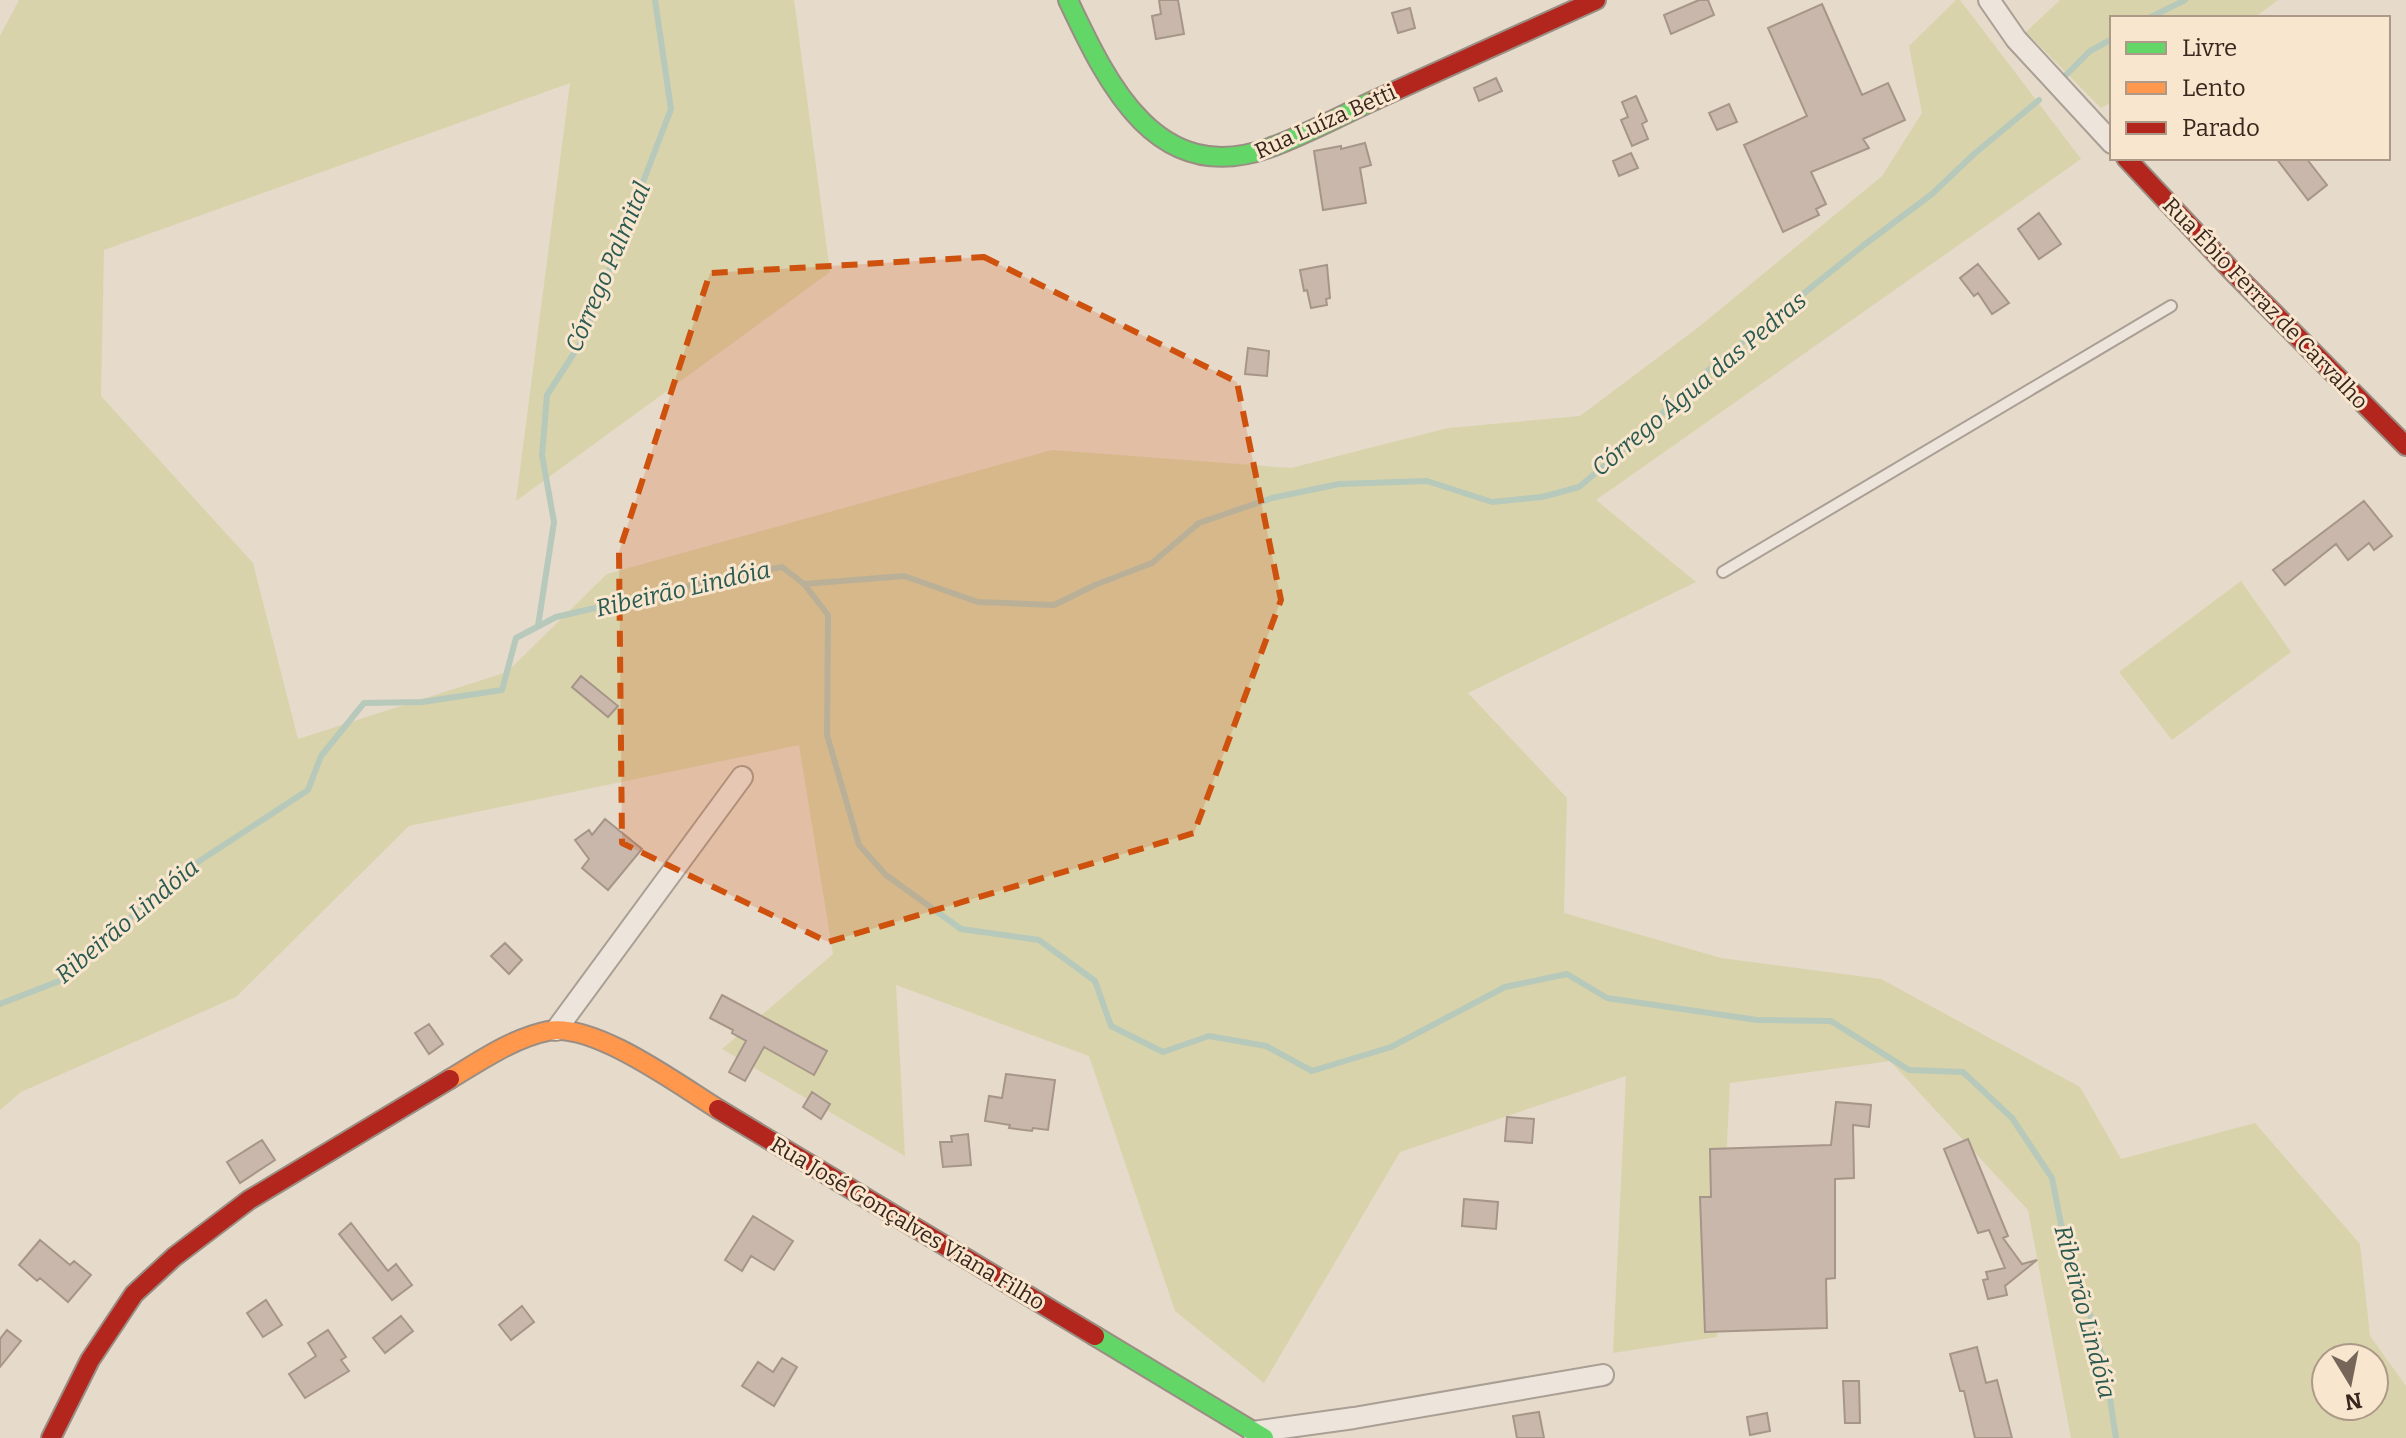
<svg xmlns="http://www.w3.org/2000/svg" width="2406" height="1438" viewBox="0 0 2406 1438" font-family="Bitter,serif">
<style>
.green{fill:#d9d3ab;fill-rule:evenodd}
.lines{fill:none;stroke-linecap:round;stroke-linejoin:round}
.stream{stroke:#b6c9bb;stroke-width:6}
.building{fill:#cab7ab;stroke:#a69589;stroke-width:2}
.lane-casing{stroke:#aa9f94;stroke-width:14}
.street-casing{stroke:#aa9f94;stroke-width:24}
.fast-casing{stroke:#9a8e84;stroke-width:22}
.slow-casing{stroke:#9a8e84;stroke-width:22}
.jam-casing{stroke:#9a8e84;stroke-width:22}
.lane{stroke:#ede5dc;stroke-width:10}
.street{stroke:#ede5dc;stroke-width:20}
.fast{stroke:#63d668;stroke-width:18}
.slow{stroke:#ff974d;stroke-width:18}
.jam{stroke:#b3261e;stroke-width:18}
.marked{fill:#ce510e;fill-opacity:0.2;stroke:#ce510e;stroke-width:6;stroke-dasharray:16 10;stroke-linejoin:round}
.labels{text-anchor:middle;stroke-width:6;stroke-linejoin:round;paint-order:stroke}
.street-label{font-size:22px;fill:#39261c;stroke:#f8e6cf}
.water-label{font-size:24px;font-style:italic;fill:#2a5a50;stroke:#f8e6cf}
</style>
<rect width="100%" height="100%" fill="#e6daca"/>
<path class="green" d="M19,0H794L830,272L516,501L570,83L104,250L101,396L253,563L298,739L507,672L607,574L1052,450L1291,468L1448,428L1580,416L1700,326L1882,176L1922,113L1909,46L1956,0H1960L2081,159L1596,500L1696,582L1468,693L1567,798L1564,913L1721,958L1881,979L2080,1087L2121,1159L2255,1123L2360,1244L2370,1336L2406,1386V1438H2071L2028,1210L1890,1061L1730,1083L1717,1337L1613,1353L1626,1076L1400,1152L1264,1383L1175,1311L1089,1056L896,985L905,1156L722,1049L833,954L799,745L409,826L236,997L21,1092L0,1110V36ZM2326,1358H2374V1406H2326Z
M2060,0H2278L2254,18H2112V102L2101,108L2026,32Z
M2241,581L2291,652L2172,740L2119,672Z"/>
<g class="lines">
<path class="stream" d="M2149,18L2185,0
M2065,76L2090,51L2112,39
M804,584L904,576L978,602L1054,605L1095,585L1152,563L1199,523L1272,498L1339,484L1427,481L1492,502L1542,497L1579,487L1630,444L1706,372L1864,245L1932,194L1974,154L2039,100
M538,626L554,522L542,455L547,395L582,341L671,109L655,0
M0,1004L62,980L175,877L308,790L321,756L364,703L422,702L502,690L516,638L556,617L738,575L782,567L804,584L828,615L827,735L859,845L886,875L961,929L1039,940L1095,981L1111,1026L1163,1052L1209,1036L1266,1046L1312,1071L1391,1047L1505,987L1567,974L1607,998L1757,1020L1831,1021L1909,1070L1963,1072L2012,1118L2052,1178L2069,1265L2086,1301L2105,1366L2116,1438"/>
</g>
<path class="building" d="M1159,0H1178L1184,34L1156,39L1152,16L1161,14Z
M1699,0H1708L1714,15L1671,34L1664,15Z
M1822,4L1862,95L1888,83L1905,120L1863,139L1869,148L1811,172L1826,204L1816,209L1819,215L1783,232L1744,145L1807,116L1768,28Z
M1410,8L1415,28L1398,33L1392,13Z
M1496,78L1502,91L1479,101L1474,88Z
M1636,96L1647,121L1642,124L1648,139L1632,146L1621,120L1628,117L1622,102Z
M1729,104L1737,122L1717,130L1709,113Z
M1365,143L1371,165L1360,168L1366,203L1323,210L1314,151L1341,146V149Z
M1631,153L1638,168L1619,176L1613,161Z
M2276,158H2306L2327,185L2308,200Z
M2039,213L2061,244L2039,259L2018,229Z
M1978,264L2009,303L1992,314L1978,293L1974,296L1960,278Z
M1327,265L1330,298L1326,299L1327,305L1311,308L1307,290L1304,291L1300,270Z
M1248,348L1269,351L1267,376L1245,374Z
M2364,501L2392,536L2374,550L2369,543L2348,560L2336,544L2285,585L2273,570Z
M581,676L618,706L608,717L572,687Z
M605,819L642,849L608,890L582,868L589,859L575,840L589,830L592,835Z
M505,943L522,960L509,974L491,956Z
M722,995L827,1051L814,1075L764,1047L745,1081L729,1072L746,1041L732,1033L733,1030L710,1018Z
M429,1024L443,1044L429,1054L415,1033Z
M1006,1074L1055,1080L1048,1130L1033,1128L1032,1131L1009,1128L1010,1125L985,1121L989,1096L1002,1098Z
M812,1092L830,1104L821,1119L803,1107Z
M1836,1102L1871,1105L1869,1127L1853,1125L1854,1178L1835,1179V1278L1826,1279L1827,1328L1705,1332L1700,1197H1711L1710,1149L1831,1145Z
M1507,1117L1534,1119L1532,1143L1505,1141Z
M968,1134L971,1165L943,1167L940,1142H952L951,1136Z
M1968,1139L2008,1236L2003,1238L2022,1264L2037,1260L2005,1286L2007,1295L1988,1299L1983,1280L1988,1279L1986,1272L2005,1268L1989,1230L1978,1233L1944,1149Z
M262,1140L275,1160L240,1183L227,1162Z
M1464,1199L1498,1202L1496,1229L1462,1226Z
M753,1216L793,1241L774,1270L751,1256L742,1271L725,1260Z
M351,1223L388,1271L396,1264L412,1285L392,1300L339,1234Z
M40,1240L70,1265L74,1261L91,1275L68,1302L40,1278L37,1281L19,1265Z
M266,1300L282,1325L263,1337L247,1313Z
M522,1306L534,1322L511,1340L499,1325Z
M401,1316L413,1331L385,1353L373,1338Z
M7,1330L21,1341L0,1367V1339Z
M328,1330L346,1357L341,1360L349,1371L305,1398L289,1374L316,1356L308,1343Z
M1977,1347L1986,1383L1997,1380L2012,1438H1975L1964,1391H1960L1950,1354Z
M782,1358L797,1367L774,1406L742,1386L758,1362L773,1372Z
M1843,1381H1859L1860,1423H1845Z
M1539,1412L1544,1438H1517L1513,1416Z
M1767,1413L1770,1431L1750,1435L1747,1417Z"/>
<g class="lines">
<defs>
<path id="lane" d="M1723,572L2171,306"/>
<path id="street" d="M1989,0L2016,39L2112,143
M556,1030L742,777
M1253,1432L1354,1418L1603,1375"/>
<path id="fast" d="M1068,0C1108,85 1157,188 1269,148C1305,135 1340,116 1375,100
M1095,1336L1264,1438"/>
<path id="slow" d="M450,1079C480,1061 513,1038 548,1031C594,1022 679,1085 718,1109"/>
<path id="jam" d="M1375,100L1596,0
M2126,158L2232,271L2406,446
M718,1109L1095,1336
M51,1438L90,1360L134,1294L174,1257L249,1200L450,1079"/>
</defs>
<use href="#lane" class="lane-casing"/>
<use href="#street" class="street-casing"/>
<use href="#fast" class="fast-casing"/>
<use href="#slow" class="slow-casing"/>
<use href="#jam" class="jam-casing"/>
<use href="#lane" class="lane"/>
<use href="#street" class="street"/>
<use href="#fast" class="fast"/>
<use href="#slow" class="slow"/>
<use href="#jam" class="jam"/>
</g>
<path class="marked" d="M984,257L1237,382L1281,600L1194,833L828,942L622,843L619,552L710,273Z"/>
<g class="labels">
<g class="street-label">
<text transform="translate(1325 121) rotate(-24)" y="8">Rua Luíza Betti</text>
<text transform="translate(2266 303) rotate(46)" y="8">Rua Ébio Ferraz de Carvalho</text>
<text transform="translate(908 1223) rotate(31)" y="8">Rua José Gonçalves Viana Filho</text>
</g>
<g class="water-label">
<text transform="translate(608 267) rotate(-67)" y="8">Córrego Palmital</text>
<text transform="translate(1699 384) rotate(-40)" y="8">Córrego Água das Pedras</text>
<text transform="translate(683 589) rotate(-13)" y="8">Ribeirão Lindóia</text>
<text transform="translate(127 921) rotate(-40)" y="8">Ribeirão Lindóia</text>
<text transform="translate(2085 1312) rotate(75)" y="8">Ribeirão Lindóia</text>
</g>
</g>
<rect x="2110" y="16" width="280" height="144" fill="#f8e6cf" stroke="#ac9987" stroke-width="2"/>
<rect x="2126" y="42" width="40" height="12" fill="#63d668" stroke="#ac9987" stroke-width="2"/>
<text x="2182" y="56" font-size="24" fill="#39261c">Livre</text>
<rect x="2126" y="82" width="40" height="12" fill="#ff974d" stroke="#ac9987" stroke-width="2"/>
<text x="2182" y="96" font-size="24" fill="#39261c">Lento</text>
<rect x="2126" y="122" width="40" height="12" fill="#b3261e" stroke="#ac9987" stroke-width="2"/>
<text x="2182" y="136" font-size="24" fill="#39261c">Parado</text>
<g transform="translate(2350 1382) rotate(170)"><circle r="38" fill="#f8e6cf" stroke="#ac9987" stroke-width="2"/>
<path d="M0-6L14 30L0 20L-14 30Z" fill="#766559"/>
<text y="-12" font-size="22" font-weight="bold" text-anchor="middle" fill="#39261c">N</text>
</g>
</svg>
